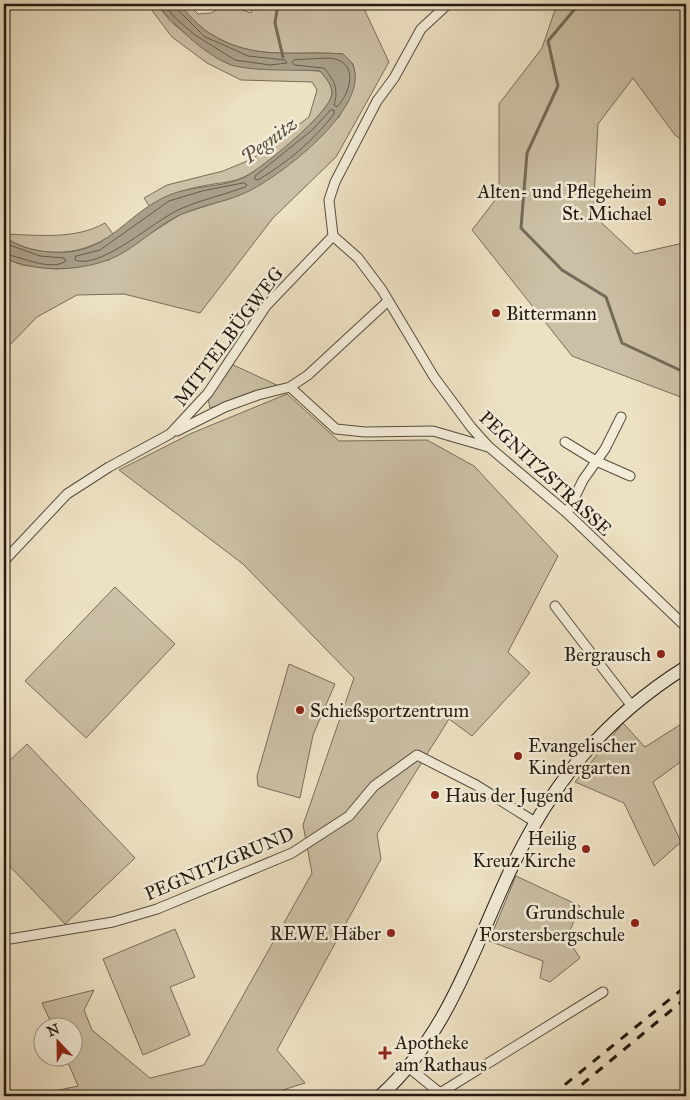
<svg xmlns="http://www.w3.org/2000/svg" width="690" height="1100" viewBox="0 0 690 1100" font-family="'IM FELL Great Primer',serif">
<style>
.green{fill:#cbbfa5;stroke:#786d5c}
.water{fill:#a99e87;stroke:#746a58}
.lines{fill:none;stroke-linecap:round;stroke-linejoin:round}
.shore{stroke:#665c4c;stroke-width:1}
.stream{stroke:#746a58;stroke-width:3}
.street-casing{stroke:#564c3e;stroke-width:11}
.secondary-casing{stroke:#241b12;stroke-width:14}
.street{stroke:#f3ecd8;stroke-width:9}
.secondary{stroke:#f3ecd8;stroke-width:12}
.rail{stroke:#241b12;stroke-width:3;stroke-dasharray:9 9;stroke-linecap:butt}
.poi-dot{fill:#8f2418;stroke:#f3ecd8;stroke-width:2}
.labels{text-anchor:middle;stroke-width:5;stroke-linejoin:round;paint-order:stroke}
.poi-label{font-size:19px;fill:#241b12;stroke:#f3ecd8;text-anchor:end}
.street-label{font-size:19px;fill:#241b12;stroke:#f3ecd8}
.water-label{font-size:20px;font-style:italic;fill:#594f41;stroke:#f3ecd8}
</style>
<rect width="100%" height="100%" fill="#ede1c3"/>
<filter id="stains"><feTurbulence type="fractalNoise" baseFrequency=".004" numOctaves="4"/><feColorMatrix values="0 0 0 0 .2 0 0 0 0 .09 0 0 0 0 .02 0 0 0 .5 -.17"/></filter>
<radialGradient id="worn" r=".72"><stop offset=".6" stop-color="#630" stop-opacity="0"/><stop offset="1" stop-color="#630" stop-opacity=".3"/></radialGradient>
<path class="green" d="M147,4H157L170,21L192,39L305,70L320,71C326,78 332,84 332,94C331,112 261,170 244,177C231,183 216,183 203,186C183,189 166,197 150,207L144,198L167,185L223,171L252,159L309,117L317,90L312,82L241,80L207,63L172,37Z
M178,4H188L198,14L211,13L227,4L251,13L254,4H367L365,11L389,62L336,157L273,218L200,313L124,294L77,295L37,317L4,351V258L22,265L57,269L109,260L181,214L215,203L339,117L351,92L355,75L353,64L343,54C293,50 255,62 209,33C198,26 188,13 178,4Z
M557,4H686V143L675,135L633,78L598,124L593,215L635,254L683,243L686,245V399L572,356L472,230L499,195V104L542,48Z
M105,223L113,234C80,257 39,259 4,237V234C38,235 75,240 105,223Z
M229,363L281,387L210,408L207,394Z
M287,394L339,441L427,440L474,466L558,556L508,652L530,673L472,736L449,719L377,834L381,859L277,1050L305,1083L264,1096H31L78,1086L66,1058H72V1028L53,1027L42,1003L94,990L84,1010L92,1030L150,1078L204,1065L312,873L303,825L354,678L243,564L119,470L192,433Z
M115,587L175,644L86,738L25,681Z
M289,664L335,684L313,735L300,798L258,786L257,776Z
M686,721V758L653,782L681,842L654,866L624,803L575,782L623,723L645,747Z
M27,744L135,858L65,924L4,860V766Z
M516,876L580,906L567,938L580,958L550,982L540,978L543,961L489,941Z
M175,929L195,977L170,987L190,1035L143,1055L103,959Z"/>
<path class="water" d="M157,4H178C188,13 198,26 209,33C255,62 293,50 343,54C346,57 351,61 353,65C371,108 279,177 247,192C226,202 203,205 182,214C156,225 135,250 108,260C74,272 36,272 4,258V237C17,246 34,251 50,252C108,257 122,216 167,196C191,185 223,188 245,177C262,168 331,112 332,94C332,84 326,78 320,71C292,69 263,72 235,66C210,60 173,24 157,4Z"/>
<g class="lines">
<path class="shore" d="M164,4L174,17L195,35L235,60L270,65L287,63L285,60L248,56L226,46L205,37L177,9L175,4
M329,58C359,60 352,91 337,107L334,105C339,89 334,80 324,68L294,65L292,62L294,60Z
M331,110H334V114C313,141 288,162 258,180L255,179V176L311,131Z
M244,183L247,185L245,187C224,195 200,200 180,209C155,220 101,270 75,260L76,256L100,250L169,201L202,191Z
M4,243L40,256L64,258L66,261C50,272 20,256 4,254"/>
<path class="stream" d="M278,4L275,23L283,57
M579,4L548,41L558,86L527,153L521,228L562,270L606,297L622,343L686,373"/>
<defs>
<path id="street" d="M448,4L421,29L394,78L377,101L335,182L329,200L333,236L358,258L382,290L434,377L471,427L489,447L567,513L686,627
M290,387L336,429L365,432L433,431L488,447
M177,431L225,407L258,395L290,387L308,375L388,301
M565,442L596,461L630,476
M567,513L583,480L605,449L621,417
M4,561L67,494L109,467L170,434L208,393L266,306L333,236
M555,606L631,705
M4,940L113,922L157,909L292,853L349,816L374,786L417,755L476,785L535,822
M408,1067L440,1093L603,992"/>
<path id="secondary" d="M380,1096C447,1036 473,950 510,871C552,783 603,719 686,667"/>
</defs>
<use href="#street" class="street-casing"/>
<use href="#secondary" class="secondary-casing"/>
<use href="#street" class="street"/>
<use href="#secondary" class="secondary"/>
<path class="rail" d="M551,1096L686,986
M568,1096L686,998"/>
</g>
<g class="poi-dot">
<circle cx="662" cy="202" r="5"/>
<circle cx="496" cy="313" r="5"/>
<circle cx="661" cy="654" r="5"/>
<circle cx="300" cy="710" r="5"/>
<circle cx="518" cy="756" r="5"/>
<circle cx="435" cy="795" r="5"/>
<circle cx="586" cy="849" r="5"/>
<circle cx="635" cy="923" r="5"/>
<circle cx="391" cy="933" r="5"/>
<path d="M382.5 1045.5h5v5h5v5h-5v5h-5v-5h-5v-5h5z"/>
</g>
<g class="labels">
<g class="poi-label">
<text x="652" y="198">Alten- und Pflegeheim<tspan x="652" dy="22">St. Michael</tspan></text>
<text x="506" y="320" text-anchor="start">Bittermann</text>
<text x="651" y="661">Bergrausch</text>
<text x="310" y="717" text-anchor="start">Schießsportzentrum</text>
<text x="528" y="752" text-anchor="start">Evangelischer<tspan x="528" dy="22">Kindergarten</tspan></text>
<text x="445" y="802" text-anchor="start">Haus der Jugend</text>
<text x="576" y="845">Heilig<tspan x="576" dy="22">Kreuz Kirche</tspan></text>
<text x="625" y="919">Grundschule<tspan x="625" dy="22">Forstersbergschule</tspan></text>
<text x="381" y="940">REWE Häber</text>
<text x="395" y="1049" text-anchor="start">Apotheke<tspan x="395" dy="22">am Rathaus</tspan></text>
</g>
<g class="street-label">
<text transform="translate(228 336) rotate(-53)" y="7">MITTELBÜGWEG</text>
<text transform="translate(546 473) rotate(43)" y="7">PEGNITZSTRASSE</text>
<text transform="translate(219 863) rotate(-23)" y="7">PEGNITZGRUND</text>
</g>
<g class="water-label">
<text transform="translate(269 140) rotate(-37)" y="7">Pegnitz</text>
</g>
</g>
<rect width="690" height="1100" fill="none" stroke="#ede1c3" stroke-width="20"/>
<rect x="5" y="5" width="680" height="1090" fill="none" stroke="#241b12" stroke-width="2.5"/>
<rect x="10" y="10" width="670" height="1080" fill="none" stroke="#241b12"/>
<g transform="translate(58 1042) rotate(338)"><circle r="24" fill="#f3ecd8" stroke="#a09889"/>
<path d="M0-4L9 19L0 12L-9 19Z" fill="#8f2418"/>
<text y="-8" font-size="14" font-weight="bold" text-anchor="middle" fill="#241b12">N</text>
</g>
<rect width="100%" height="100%" filter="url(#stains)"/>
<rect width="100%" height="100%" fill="url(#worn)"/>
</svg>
